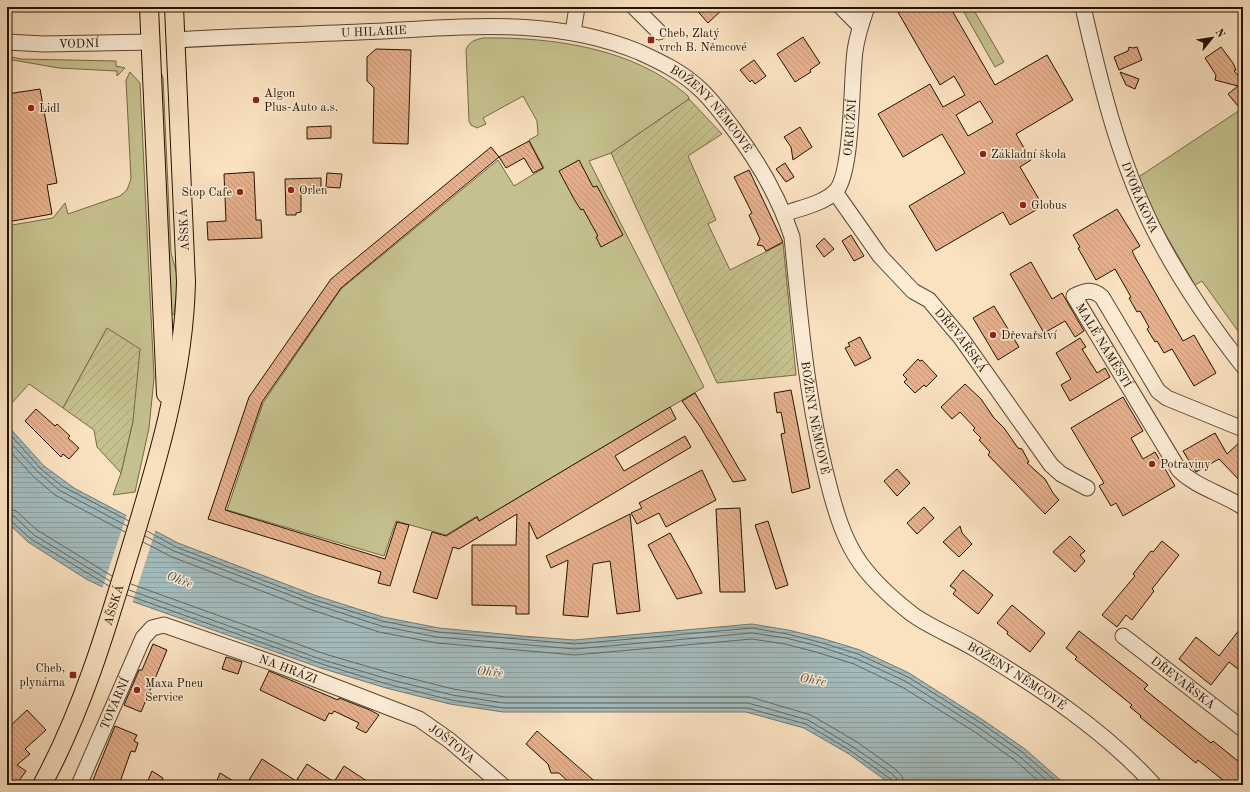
<svg xmlns="http://www.w3.org/2000/svg" width="1250" height="792" viewBox="0 0 1250 792" font-family="'Old Standard TT',serif">
<style>
.green{fill:#c5c18e;stroke:#746a47}
.garden{fill:url(#garden-furrows);stroke:#746a47}
.water{fill:url(#water-rules);stroke:#707871}
.pier{fill:#fae1c0}
.lines{fill:none;stroke-linecap:round;stroke-linejoin:round}
.shore{stroke:#64675e;stroke-width:1}
.building{fill:url(#building-back-hatch);stroke:#241300;fill-rule:evenodd}
.minor-casing{stroke:#5a4630;stroke-width:17}
.major-casing{stroke:#241300;stroke-width:20}
.minor{stroke:#fcecd6;stroke-width:15}
.major{stroke:#fae1c0;stroke-width:18}
.poi-dot{fill:#8f2418;stroke:#fcecd6;stroke-width:1.5}
.labels{text-anchor:middle;stroke-width:3;stroke-linejoin:round;paint-order:stroke}
.street-label{font-size:12px;fill:#241300;stroke:#fcecd6}
.poi-label{font-size:12px;fill:#241300;stroke:#fcecd6;text-anchor:start}
.water-label{font-size:13px;font-style:italic;fill:#504e42;stroke:#fcecd6}
</style>
<defs>
<pattern id="garden-furrows" width="10" height="10" patternUnits="userSpaceOnUse"><rect width="10" height="10" fill="#c5c18e"/><path d="M-1 1l2-2M0 10L10 0M9 11l2-2" fill="none" stroke="#a9a579"/></pattern>
<pattern id="water-rules" width="6" height="5" patternUnits="userSpaceOnUse"><rect width="6" height="5" fill="#a3bbbd"/><path d="M0 2.5h6" fill="none" stroke="#8ca0a1"/></pattern>
<pattern id="building-back-hatch" width="6" height="6" patternUnits="userSpaceOnUse"><rect width="6" height="6" fill="#e7b08c"/><path d="M-1 5l2 2M0 0l6 6M5-1l2 2" fill="none" stroke="#c69677"/></pattern>
</defs>
<rect width="100%" height="100%" fill="#fae1c0"/>
<filter id="stains"><feTurbulence type="fractalNoise" baseFrequency=".005" numOctaves="4"/><feColorMatrix values="0 0 0 0 .2 0 0 0 0 .09 0 0 0 0 .02 0 0 0 .5 -.17"/></filter>
<radialGradient id="worn" r=".72"><stop offset=".6" stop-color="#630" stop-opacity="0"/><stop offset="1" stop-color="#630" stop-opacity=".3"/></radialGradient>
<path class="green" d="M961,7H972L1004,62L995,67Z
M483,38C552,37 635,48 688,96L689,99L611,153L589,161L704,387L479,521L477,516L446,535L396,521L384,556L227,510L263,403L341,289L498,160L514,186L544,168L529,140L538,135L537,121L523,96L483,118L486,124L477,128L471,125L469,121L466,50C469,41 475,40 483,38Z
M7,56L21,59L116,61V66L125,68L117,76V71L59,68L7,59Z
M130,72L140,83L154,378L149,428L135,492L113,495L121,473L133,421L107,328L63,408L29,384L10,405L7,402V230L12,225L53,218L65,203L68,214L120,196L127,190L131,179L126,80Z
M161,73L163,77L171,253L178,278L174,315L171,313L160,74Z
M1243,108V338L1202,281L1195,285L1134,180Z"/>
<path class="garden" d="M689,99L722,134L688,156L716,220L708,224L730,270L783,243L796,375L717,383L611,153Z
M107,328L140,349L133,421L121,473L97,447L94,430L63,408Z"/>
<path class="water" d="M7,425L44,466L74,488L178,543L314,595L383,617L439,628L523,636L574,640L752,624L788,630L821,638L860,650L909,673L983,720L1025,749L1066,785H892L849,754L804,728L746,712H503L450,704L386,688L321,668L134,602L86,579L28,542L7,522Z"/>
<path class="pier" d="M127,514L156,529L132,604L102,589Z"/>
<g class="lines">
<path class="shore" d="M7,431L41,469L62,486L129,521
M7,439L38,472L59,490L127,526
M7,448L34,477L55,495L125,532
M7,508L16,511L37,530L112,576
M7,514L14,516L34,535L110,581
M7,520L11,521L31,539L109,586
M147,531L176,547L312,599L382,621L438,632L575,644L752,628L787,634L819,642L858,654L908,677L981,723L1022,752L1060,785
M145,536L174,551L311,603L381,626L437,637L575,649L752,633L786,638L818,646L857,659L905,681L978,727L1019,756L1052,785
M143,542L172,557L309,609L379,632L437,643L575,655L752,639L785,644L816,652L854,664L902,687L975,732L1016,761L1043,785
M131,584L325,654L390,673L453,689L505,697H750L811,715L857,742L895,769L902,776L905,785
M129,590L323,660L388,679L452,695L504,703H748L808,720L853,747L891,773L897,779L899,785
M127,595L322,664L387,684L451,700L504,708H747L806,724L851,751L892,780L894,785"/>
</g>
<path class="building" d="M694,7H725L708,23Z
M895,7H950L995,85L1047,55L1073,100L1016,134L1031,160L1020,167L1043,206L1010,225L1003,212L936,251L909,206L965,173L942,134L903,157L878,114L930,84L943,107L965,95L954,76L940,85ZM980,101L993,122L968,136L956,115Z
M803,37L820,63L810,70L811,72L795,82L777,54Z
M1129,47L1133,48L1137,47L1142,60L1119,70L1114,57L1128,51Z
M1221,47L1233,63L1236,70L1234,71L1243,81V112L1228,94L1238,86L1215,80L1216,75L1205,58Z
M376,49L411,50L408,144L373,143L374,88L367,81V57Z
M754,60L766,76L755,84L752,80L750,82L740,70Z
M1120,72L1139,79L1135,89L1126,85Z
M40,89L57,183L47,185L52,214L7,222V94Z
M331,126V138L307,139V127Z
M800,127L812,147L793,160L791,147L784,137Z
M529,141L543,168L533,173L524,158L506,168L499,157Z
M491,147L499,157L341,288L262,402L225,510L385,559L397,522L409,525L390,586L378,583L381,572L208,519L249,397L331,279Z
M579,160L593,187L597,186L623,235L601,247L596,237L598,236L583,209L581,210L574,199L559,171Z
M785,163L794,177L786,182L776,169Z
M749,170L783,242L766,251L763,246L757,245L760,239L749,215L752,213L734,177Z
M254,172L256,220H261L262,238L208,240L207,222L226,221L224,174Z
M327,173L342,174L340,188L326,187Z
M321,178V191L301,192V212L296,213V215H286L285,179Z
M1117,209L1140,246L1132,251L1136,259L1183,341L1194,335L1216,373L1194,386L1172,349L1164,353L1157,341L1155,342L1147,329L1149,327L1140,311L1137,312L1129,298L1131,297L1115,269L1096,280L1078,248L1080,247L1073,235Z
M851,235L864,256L854,261L842,241Z
M824,238L834,249L824,257L816,246Z
M1031,262L1052,299L1062,293L1084,331L1075,337L1065,321L1044,333L1010,274Z
M994,306L1019,347L998,360L973,318Z
M860,337L871,358L855,366L845,348L850,346L848,343Z
M1080,338L1086,347L1082,349L1097,373L1105,368L1110,377L1070,401L1061,385L1071,379L1056,353Z
M918,359L920,361L922,360L937,376L926,387L924,385L915,393L904,382L907,379L903,375Z
M965,384L981,399L994,418L1004,428L1018,448L1022,449L1029,462L1027,463L1045,479L1053,493L1059,500L1045,514L988,455L990,452L979,440L981,438L973,430L975,428L960,412L952,419L941,407Z
M791,390L810,488L792,493L781,434L785,433L781,412L777,413L774,393Z
M695,393L739,469L746,480L733,482L701,428L682,401Z
M1123,397L1143,431L1131,438L1143,459L1155,452L1175,486L1123,516L1116,503L1111,506L1099,486L1104,483L1071,428Z
M670,407L676,419L615,456L624,471L685,436L691,447L537,539L529,522V614H516V606L472,605V545H516L517,514L459,549L453,547L437,599L413,592L432,532L446,536L477,517L479,521Z
M36,409L55,426L57,424L70,436L68,438L79,448L69,459L63,454L61,457L25,421Z
M1215,433L1227,454L1243,439V484L1219,459L1196,472L1183,451Z
M897,469L910,483L897,496L884,481Z
M702,470L716,500L666,527L659,513L637,524L631,513L642,508L639,503Z
M924,507L934,518L917,534L907,523Z
M740,508L745,592H720L716,509Z
M630,514L640,611L617,614L610,561L593,564L588,617L563,615L568,560L551,568L546,556Z
M768,521L788,585L776,589L755,525Z
M960,526L962,533L972,544L959,557L943,542Z
M670,533L690,569L702,593L677,599L658,564L648,545Z
M1070,536L1085,551L1080,555L1085,561L1075,572L1053,552Z
M1162,541L1179,555L1152,589L1154,591L1132,620L1126,615L1117,627L1102,615L1135,576L1133,574L1151,551L1153,552Z
M963,570L993,595L978,614L953,594L956,590L950,586Z
M1012,605L1045,633L1030,652L1007,634L1008,632L997,623Z
M1243,625V673L1229,662L1211,685L1179,659L1196,637L1219,656Z
M1079,631L1148,685L1144,689L1211,743L1213,741L1243,765V785H1229L1198,760L1196,763L1140,717L1141,716L1130,707L1132,705L1075,659L1077,657L1066,648Z
M153,644L167,650L141,712L124,705L139,670H142Z
M226,657L242,662L238,674L222,669Z
M269,671L338,700L339,698L370,710L379,715L366,733L356,728L359,723L334,711L332,714L329,713L325,721L260,690Z
M27,710L46,730L25,749L30,754L17,765L26,771L16,785H7V729Z
M115,726L137,735L134,741L138,743L135,752L131,751L120,782L116,780L114,785H91Z
M537,731L599,785H572L559,773H551L548,764L526,744Z
M262,759L296,781L307,764L334,782L344,766L373,785H246Z
M152,771L163,778L160,785H146Z
M220,773L240,785H215Z"/>
<g class="lines">
<defs>
<g id="minor">
<path d="M634,7L659,32"/>
<path d="M841,7L860,26"/>
<path id="s1" d="M1083,7C1100,82 1118,157 1152,226C1177,276 1209,323 1243,366"/>
<path d="M573,32L577,7"/>
<path id="s2" d="M175,40C245,36 314,34 384,31C470,26 557,18 639,52C661,62 682,72 700,89C712,100 722,114 732,127C758,161 779,197 792,237C800,320 807,402 828,482C835,510 844,541 861,564C875,583 894,600 912,614C931,628 956,637 977,650C1040,688 1104,730 1154,785"/>
<path id="s3" d="M7,42L44,44L151,42"/>
<path id="s4" d="M835,192L880,256L913,291L929,300L961,338L1051,465L1061,474L1087,488"/>
<path id="s5" d="M784,214C800,208 822,204 835,192C853,176 851,79 855,51C857,36 862,21 867,7"/>
<path id="s6" d="M1243,429L1167,398L1158,391L1102,297C1092,288 1085,291 1074,296L1179,470C1196,487 1223,494 1243,507"/>
<path id="s7" d="M1123,636L1243,729"/>
<path id="s8" d="M79,785L143,638L152,628L164,625L276,664L419,719L449,740L502,785"/>
</g>
<g id="major">
<path d="M149,7L166,394"/>
<path id="s9" d="M42,785C82,711 106,631 130,551C157,463 184,374 186,282L174,7"/>
</g>
</defs>
<use href="#minor" class="minor-casing"/>
<use href="#major" class="major-casing"/>
<use href="#minor" class="minor"/>
<use href="#major" class="major"/>
</g>
<g class="poi-dot">
<rect x="647" y="36" width="8" height="8" rx="2"/>
<circle cx="256" cy="100" r="4"/>
<circle cx="31" cy="108" r="4"/>
<circle cx="983" cy="154" r="4"/>
<circle cx="291" cy="190" r="4"/>
<circle cx="240" cy="192" r="4"/>
<circle cx="1023" cy="205" r="4"/>
<circle cx="993" cy="335" r="4"/>
<circle cx="1152" cy="464" r="4"/>
<rect x="69" y="671" width="8" height="8" rx="2"/>
<circle cx="137" cy="690" r="4"/>
</g>
<g class="labels">
<g class="street-label">
<text dy="4" stroke="none"><textPath href="#s2" startOffset="199">U HILARIE</textPath></text>
<text dy="4" stroke="none"><textPath href="#s3" startOffset="72">VODNÍ</textPath></text>
<text dy="4" stroke="none"><textPath href="#s2" startOffset="561">BOŽENY NĚMCOVÉ</textPath></text>
<text dy="4" stroke="none"><textPath href="#s5" startOffset="123">OKRUŽNÍ</textPath></text>
<text dy="4" stroke="none"><textPath href="#s1" startOffset="199">DVOŘÁKOVA</textPath></text>
<text transform="translate(184 230) rotate(-93)" y="4">AŠSKÁ</text>
<text dy="4" stroke="none"><textPath href="#s4" startOffset="196">DŘEVAŘSKÁ</textPath></text>
<text dy="4" stroke="none"><textPath href="#s6" startOffset="291">MALÉ NÁMĚSTÍ</textPath></text>
<text dy="4" stroke="none"><textPath href="#s2" startOffset="897">BOŽENY NĚMCOVÉ</textPath></text>
<text dy="4" stroke="none"><textPath href="#s9" startOffset="194">AŠSKÁ</textPath></text>
<text dy="4" stroke="none"><textPath href="#s8" startOffset="318">NA HRÁZI</textPath></text>
<text dy="4" stroke="none"><textPath href="#s2" startOffset="1245">BOŽENY NĚMCOVÉ</textPath></text>
<text dy="4" stroke="none"><textPath href="#s7" startOffset="76">DŘEVAŘSKÁ</textPath></text>
<text dy="4" stroke="none"><textPath href="#s8" startOffset="89">TOVÁRNÍ</textPath></text>
<text dy="4" stroke="none"><textPath href="#s8" startOffset="499">JOŠTOVA</textPath></text>
</g>
<g class="poi-label">
<text x="659" y="37">Cheb, Zlatý<tspan x="659" dy="14">vrch B. Němcové</tspan></text>
<text x="264" y="97">Algon<tspan x="264" dy="14">Plus-Auto a.s.</tspan></text>
<text x="39" y="112">Lidl</text>
<text x="991" y="158">Základní škola</text>
<text x="299" y="194">Orlen</text>
<text x="232" y="196" text-anchor="end">Stop Cafe</text>
<text x="1031" y="209">Globus</text>
<text x="1001" y="339">Dřevařství</text>
<text x="1160" y="468">Potraviny</text>
<text x="65" y="672" text-anchor="end">Cheb,<tspan x="65" dy="14">plynárna</tspan></text>
<text x="145" y="687">Maxa Pneu<tspan x="145" dy="14">Service</tspan></text>
</g>
<g class="water-label">
<text transform="translate(180 579) rotate(21)" y="5">Ohře</text>
<text transform="translate(490 671) rotate(6)" y="5">Ohře</text>
<text transform="translate(813 679) rotate(9)" y="5">Ohře</text>
</g>
</g>
<rect width="1250" height="792" fill="none" stroke="#fae1c0" stroke-width="24"/>
<rect x="8" y="8" width="1234" height="776" fill="none" stroke="#241300" stroke-width="2"/>
<rect x="12" y="12" width="1226" height="768" fill="none" stroke="#241300"/>
<g transform="translate(1212 38) rotate(60)" stroke="#fcecd6" stroke-width="3" paint-order="stroke">
<path d="M0-3L7 15L0 10L-7 15Z" fill="#241300"/>
<text y="-6" font-size="11" font-weight="bold" text-anchor="middle" fill="#241300">N</text>
</g>
<rect width="100%" height="100%" filter="url(#stains)"/>
<rect width="100%" height="100%" fill="url(#worn)"/>
</svg>
